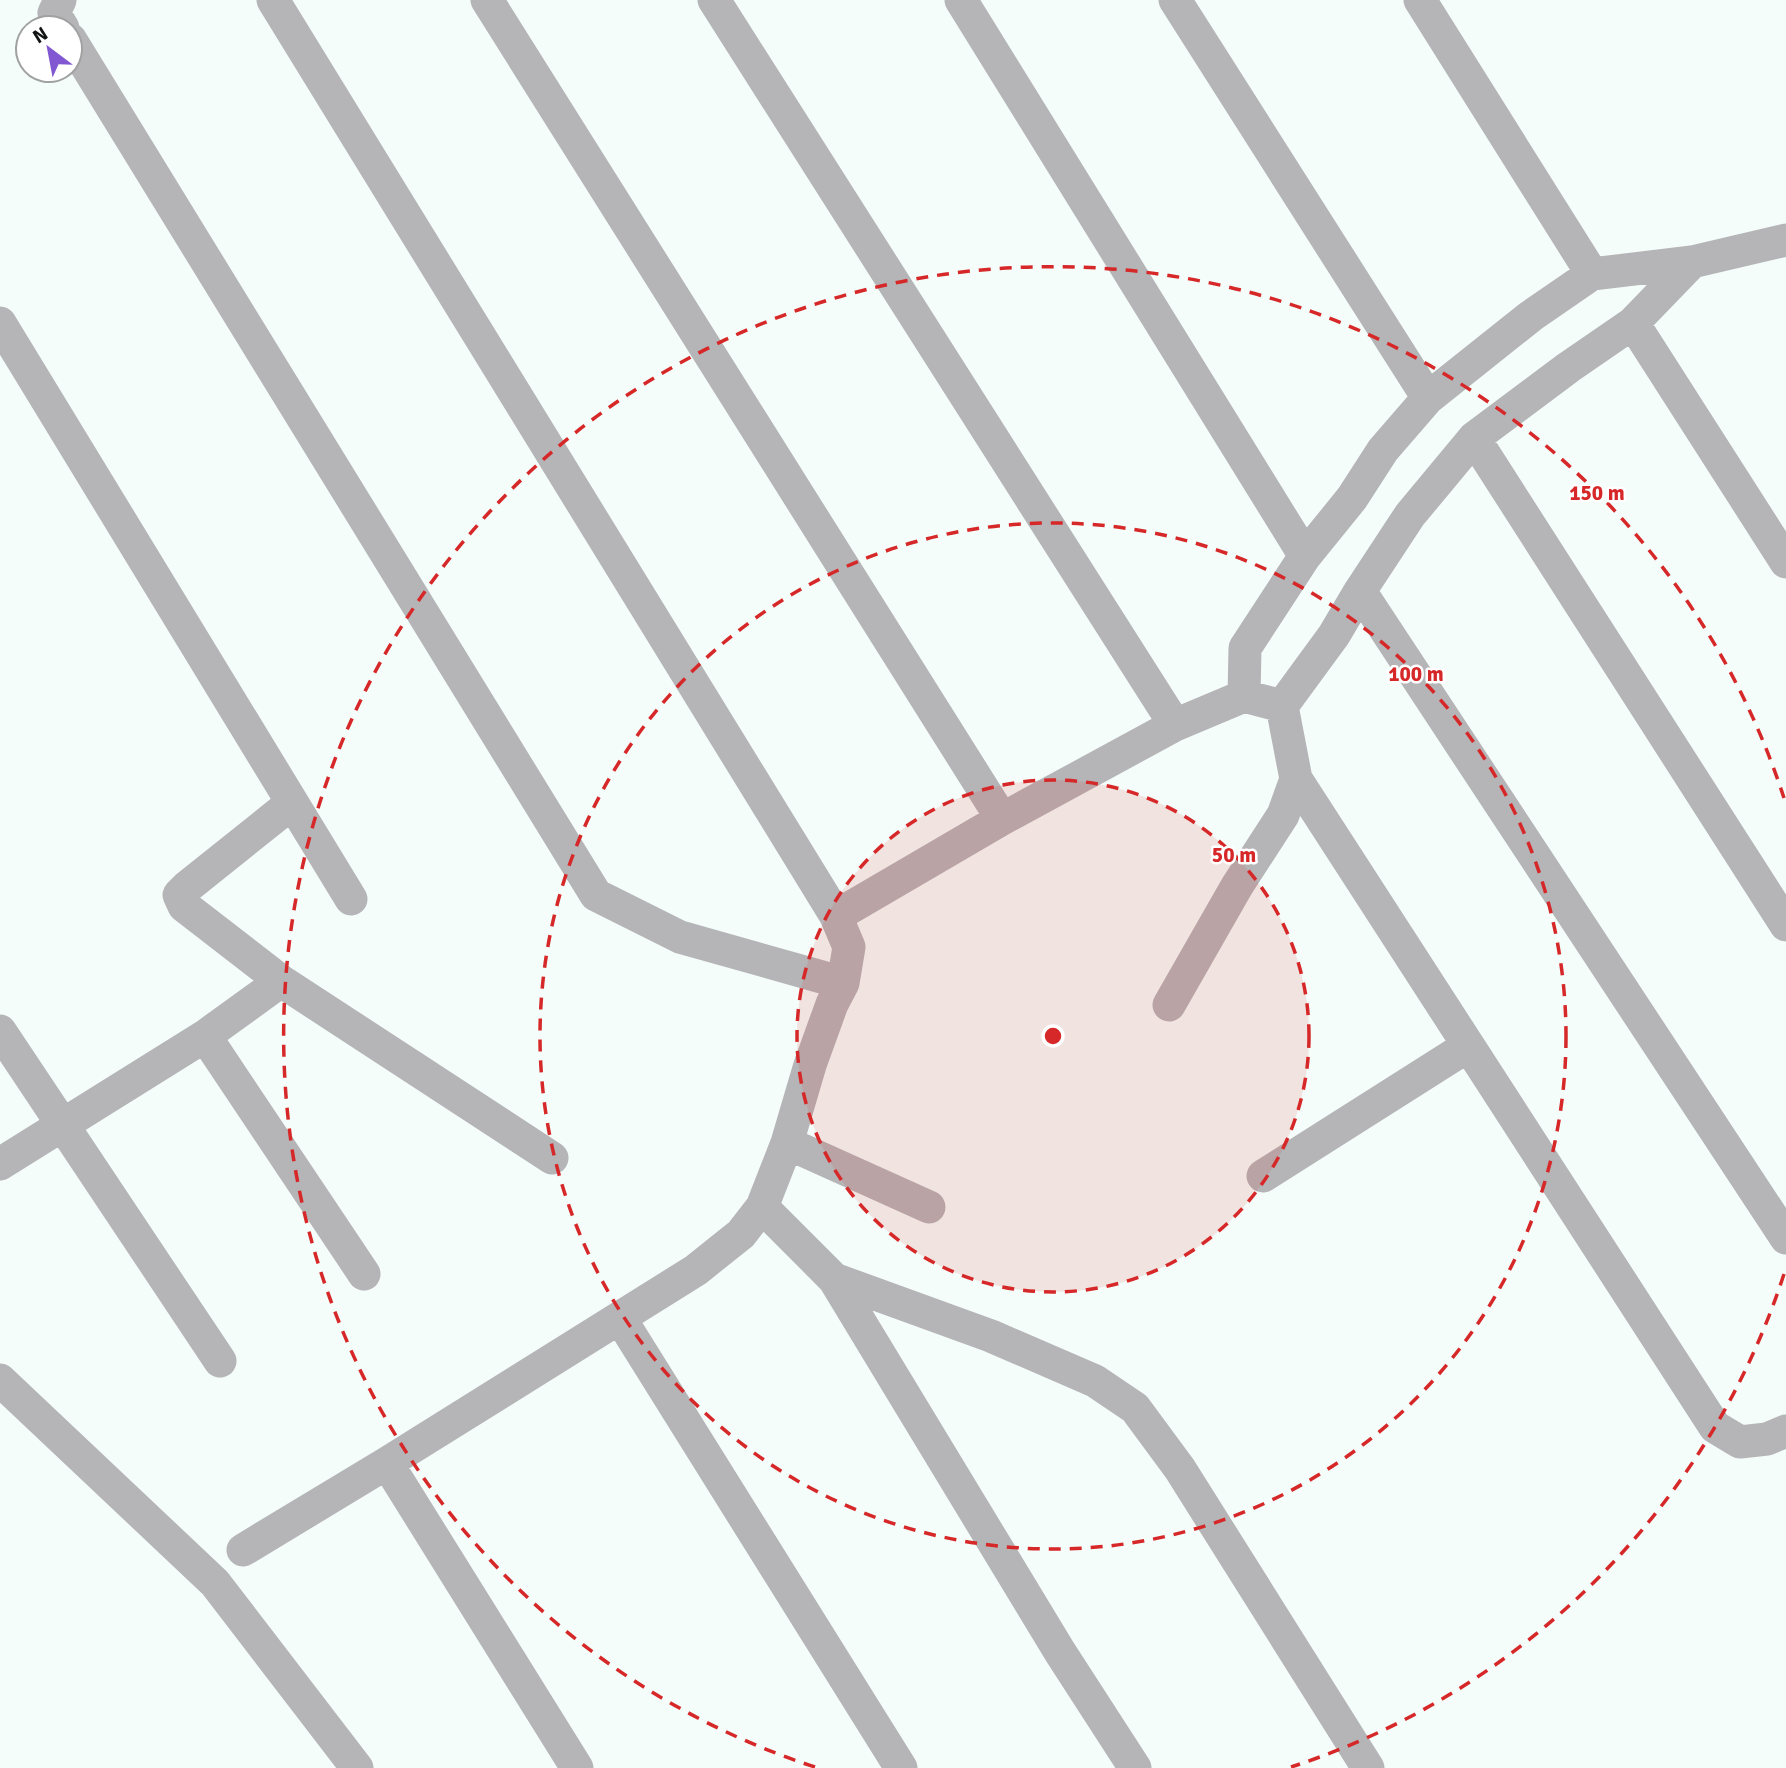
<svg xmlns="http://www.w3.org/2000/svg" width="1786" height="1768" viewBox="0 0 1786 1768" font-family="Signika,sans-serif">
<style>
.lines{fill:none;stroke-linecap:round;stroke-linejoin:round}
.street{stroke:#b5b4b7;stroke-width:33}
.ring{fill:none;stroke:#d62828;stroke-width:3.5;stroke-dasharray:12 9}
.centre{fill:#d62828;stroke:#fff;stroke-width:3.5}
.ring-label{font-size:21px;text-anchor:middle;font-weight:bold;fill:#d62828;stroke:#fff;stroke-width:5;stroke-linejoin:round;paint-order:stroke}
</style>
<rect width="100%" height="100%" fill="#f4fdfa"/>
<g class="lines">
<path class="street" d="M60,0L54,13L63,28
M273,0L836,916
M487,0L1002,819
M714,0L1175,725
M961,0L1305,556
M1175,0L1428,398
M1420,0L1592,274
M70,39L596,895L680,937L843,983
M0,323L351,899
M1633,323L1786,562
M1474,438L1786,925
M1360,591L1786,1238
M1244,696L1245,648L1305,556L1352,498L1383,450L1428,398L1531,316L1592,274L1692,262L1786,240
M1296,779L1715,1427L1740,1442L1767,1439L1786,1431
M292,803L187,887L179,895L184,906L281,981L552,1158
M1169,1005L1237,886L1283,815L1296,779L1282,706
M0,1031L220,1361
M205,1036L364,1274
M787,1143L929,1207
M0,1164L205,1036L281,981
M1263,1176L1468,1046
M762,1207L834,1279L1060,1652L1135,1768
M834,1279L991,1336L1095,1381L1135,1408L1180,1469L1368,1768
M620,1318L901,1768
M0,1380L215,1583L357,1768
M387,1463L577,1768
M243,1550L387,1463L696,1270L741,1234L762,1207L787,1143L810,1065L832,1004L843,983L849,947L836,916L1002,819L1175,725L1244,696L1282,706L1334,635L1360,591L1410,515L1474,438L1569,367L1633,323L1692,262"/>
</g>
<circle cx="1053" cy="1036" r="256" fill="#d62828" fill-opacity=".12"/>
<g class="ring">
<circle cx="1053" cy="1036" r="256"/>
<circle cx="1053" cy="1036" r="513"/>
<path d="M1784 1274A769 769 0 0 1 1291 1767M815 1767A769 769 0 1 1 1784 798"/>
</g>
<circle cx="1053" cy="1036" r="10" class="centre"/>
<g class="ring-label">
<text x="1597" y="500">150 m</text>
<text x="1416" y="681">100 m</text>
<text x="1234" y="862">50 m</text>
</g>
<g transform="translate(49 49) rotate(328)"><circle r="33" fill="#ffffff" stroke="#a0a1a1" stroke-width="2"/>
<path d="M0-5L12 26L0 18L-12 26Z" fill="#8158d1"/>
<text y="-10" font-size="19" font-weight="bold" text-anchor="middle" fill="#111413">N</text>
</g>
</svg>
